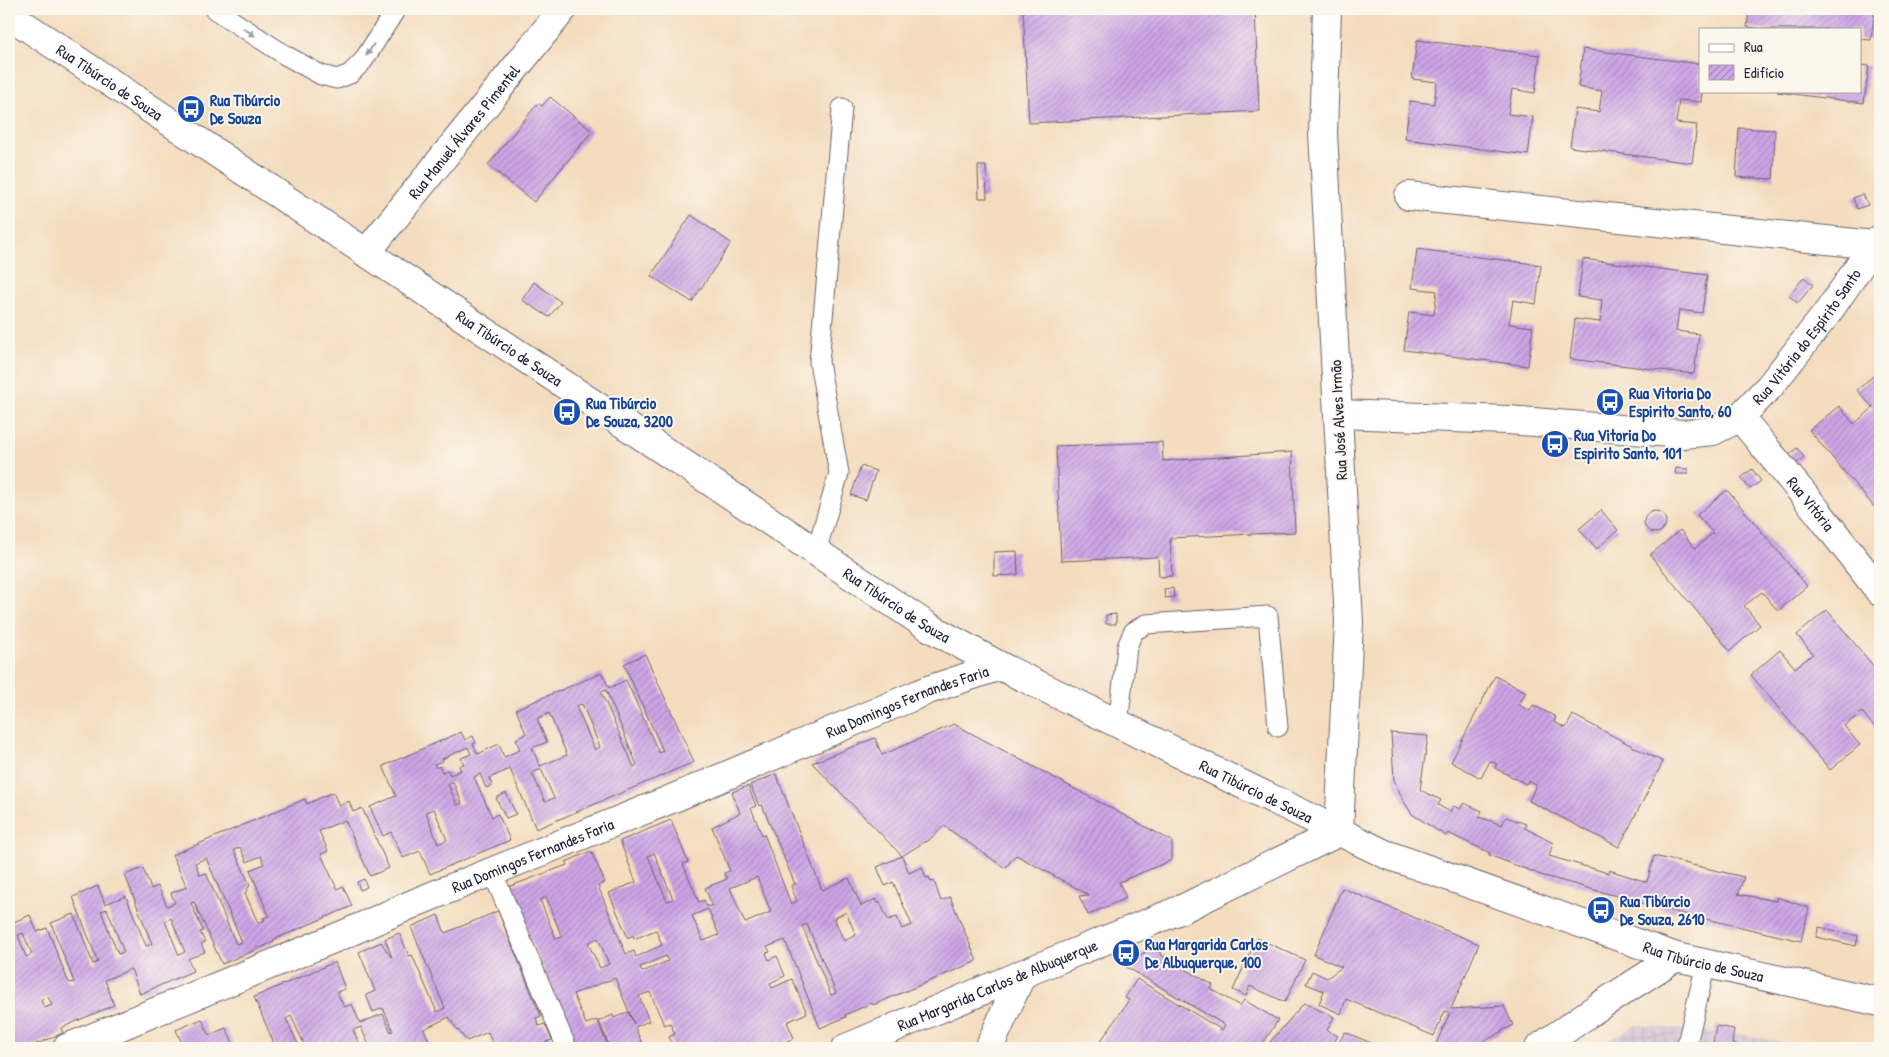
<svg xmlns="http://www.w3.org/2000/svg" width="1889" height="1057" viewBox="0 0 1889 1057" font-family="'Patrick Hand',sans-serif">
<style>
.industrial{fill:url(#industrial-grid)}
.building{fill:url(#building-hatch);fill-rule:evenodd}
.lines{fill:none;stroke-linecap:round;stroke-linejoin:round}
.lane-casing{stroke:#6c6369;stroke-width:21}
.street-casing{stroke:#6c6369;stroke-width:30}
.secondary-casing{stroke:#6c6369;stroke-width:30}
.lane{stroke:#fff;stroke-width:19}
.street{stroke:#fff;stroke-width:28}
.secondary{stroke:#fff;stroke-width:28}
.oneway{fill:#9c9ca7}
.labels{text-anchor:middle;stroke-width:4;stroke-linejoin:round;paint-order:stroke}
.street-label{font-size:16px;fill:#22223b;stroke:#fbf7ec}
.transit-label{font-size:16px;font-weight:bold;fill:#164399;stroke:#fbf7ec;text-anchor:start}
</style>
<defs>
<pattern id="industrial-grid" width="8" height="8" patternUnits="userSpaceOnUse" patternTransform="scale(1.25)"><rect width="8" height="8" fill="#cebed1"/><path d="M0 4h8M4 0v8" fill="none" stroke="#b1a3b4"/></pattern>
<pattern id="building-hatch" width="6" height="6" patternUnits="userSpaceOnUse" patternTransform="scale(1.25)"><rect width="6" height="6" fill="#cea5e7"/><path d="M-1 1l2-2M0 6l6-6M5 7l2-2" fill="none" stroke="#a786bc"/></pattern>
</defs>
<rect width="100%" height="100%" fill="#fbf7ec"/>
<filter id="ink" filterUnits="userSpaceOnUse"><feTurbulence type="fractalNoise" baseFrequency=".02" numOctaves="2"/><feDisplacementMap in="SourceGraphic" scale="10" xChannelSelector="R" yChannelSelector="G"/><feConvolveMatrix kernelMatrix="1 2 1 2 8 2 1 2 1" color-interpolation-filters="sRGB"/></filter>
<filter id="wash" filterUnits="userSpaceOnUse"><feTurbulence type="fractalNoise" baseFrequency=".0096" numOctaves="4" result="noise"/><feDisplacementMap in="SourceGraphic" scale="20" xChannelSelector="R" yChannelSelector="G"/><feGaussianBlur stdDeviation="1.12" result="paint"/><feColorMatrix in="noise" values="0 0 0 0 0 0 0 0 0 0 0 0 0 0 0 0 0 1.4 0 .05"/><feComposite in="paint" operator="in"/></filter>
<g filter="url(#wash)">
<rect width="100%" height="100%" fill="#f4dcbe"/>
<path class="industrial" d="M1636,1025L1745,1035L1809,1048H1596Z"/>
<g id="blocks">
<path class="building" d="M1023,9H1255L1259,111L1029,123Z
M1749,9H1875L1871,40L1860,39V29H1763L1747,27Z
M1417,40L1540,55L1535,93L1512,89L1508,114L1533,117L1528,155L1405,139L1410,101L1434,104L1437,82L1412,79Z
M1583,49L1700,64V91H1702L1701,102L1679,100L1676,123L1697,125L1692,163L1570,147L1575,109L1599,112L1602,91L1578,87Z
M1860,65L1869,66L1864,103L1777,92L1860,91Z
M550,97L592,131L534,202L488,165L538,103L542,106Z
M1739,128L1775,130L1773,179L1736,177Z
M978,166H986L987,198H979Z
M1863,194L1868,205L1857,209L1853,198Z
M691,215L731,243L692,302L651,276Z
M1417,249L1541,265L1536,304L1513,300L1509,324L1533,327L1528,366L1404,350L1409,312L1434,315L1437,291L1412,288Z
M1583,259L1707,275L1702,313L1679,310L1676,331L1699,334L1694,374L1570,359L1575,319L1600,322L1602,300L1578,297Z
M1804,277L1813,285L1798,303L1789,296Z
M534,282L561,302L549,317L522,300Z
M1880,370V514L1809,430L1839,406L1854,424L1873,408L1857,390Z
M1162,442L1163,461L1292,452L1295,532L1170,538L1172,576L1159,577L1158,557L1061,561L1056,446Z
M1797,448L1804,457L1794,466L1787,457Z
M861,466L876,471L866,500L851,495Z
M1676,468L1688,469V474H1675Z
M1752,469L1761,481L1750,489L1741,478Z
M1727,490L1807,586L1778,611L1762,592L1744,606L1760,625L1730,651L1650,555L1680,530L1695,548L1713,533L1697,515Z
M1601,510L1618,530L1597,549L1579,529Z
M1644 522a11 11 0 1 1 22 0a11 11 0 1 1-22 0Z
M1017,551L1018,575L994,576V552Z
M1173,588L1174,597L1165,598L1164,589Z
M1827,610L1880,674V729L1878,731L1862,712L1844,726L1860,745L1830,770L1751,675L1780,650L1795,668L1813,654L1797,635Z
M1116,614V624H1106V615Z
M645,654L694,762L536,829L510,769L489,778L492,785L486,788L480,774L474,777L492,817L498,814L510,840L430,874L420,851L403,858L391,832L383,836L370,807L396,796L383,766L461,732L465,740L473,736L476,743L473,744L478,754L499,744L504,757L520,750L516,739L526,734L516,709L602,673L609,688L626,680L659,753L663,751L624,664ZM606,690L637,765L634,767L601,692ZM582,704L600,747L595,750L576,706ZM549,713L567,755L540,766L532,748L547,742L537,719ZM468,747L471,754L461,758L464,764L459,766L461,770L450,775L448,770L442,772L439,766L436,768L434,764L443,761L442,759ZM541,769L554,798L545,802L532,773ZM453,782L462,803L457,805L448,784ZM434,809L447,840L438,844L426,812Z
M1495,676L1526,692L1519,705L1530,711L1533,705L1556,717L1554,722L1566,728L1573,715L1663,762L1619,847L1529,801L1536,785L1528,781L1526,784L1495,768L1497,764L1490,761L1481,778L1451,762Z
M954,724L1172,841V860L1119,882L1126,898L1088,915L1079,896L1089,895L1016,855L1005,868L944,826L927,842L926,841L902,856L812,763L875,738L882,755Z
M1391,733L1428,736L1420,790L1441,800L1438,805L1450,812L1453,806L1460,809L1464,803L1482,811L1479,817L1502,825L1506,817L1526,824L1525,828L1553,843L1549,856L1608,873L1609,870L1647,882L1654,856L1744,877L1738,894L1776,901L1777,897L1809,908L1801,941L1663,909L1541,875L1489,855L1490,853L1448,833L1446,836L1412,814L1403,800L1394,780Z
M776,774L822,890L849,878L861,906L876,899L877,903L880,902L888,920L897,917L902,929L912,925L893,882L885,886L877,867L902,856L909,873L922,867L926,878L929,877L931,882L934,881L941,901L950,897L977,961L873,1005L872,1003L845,1015L846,1017L820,1028L785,940L767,947L770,952L766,953L769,960L777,956L785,976L770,983L772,988L792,979L807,1013L787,1022L794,1038L783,1043L785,1046L780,1048H674L669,1037L675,1034L670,1023L664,1025L650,992L639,996L649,1021L635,1027L644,1048H610L599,1021L613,1015L614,1018L628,1012L634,1024L615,978L573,994L586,1024L597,1020L609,1048H577L508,887L567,865L566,862L591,851L605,882L598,886L626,954L634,951L636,957L662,945L656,930L634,939L633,935L628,938L609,893L636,882L620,841L671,820L688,862L683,864L699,902L704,900L707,907L712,905L705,888L727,879L724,873L730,871L712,827L740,813L732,792L748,786L756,806L751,808L762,835L764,834L791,904L797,901L791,886L795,884L762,805L759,806L750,785ZM654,853L673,899L667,901L648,856ZM757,877L771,912L745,923L730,888ZM546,897L562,937L556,939L540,900ZM708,909L719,935L703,941L692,916ZM846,912L856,935L844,941L834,918ZM807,924L836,993L831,995L802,926ZM598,938L609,964L600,968L588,943ZM666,956L668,961L642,972L640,967Z
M333,792L339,806L349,801L353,812L362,808L389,868L370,876L345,820L319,831L328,851L321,854L337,889L343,886L352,906L273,940L274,942L222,964L194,902L191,903L203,931L200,932L205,942L201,944L205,952L188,959L193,971L140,994L131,969L105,980L114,1005L61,1028L63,1033L27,1048H9V924L30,915L37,932L47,928L68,981L71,983L74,982L51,923L74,914L93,964L98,962L73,897L98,886L105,904L126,896L146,946L152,944L125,875L143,868L151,889L158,886L167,906L175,903L171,893L187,887L172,855L305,799L307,804ZM240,847L247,862L261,856L264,864L250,870L269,916L263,918L265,920L258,923L245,893L250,885L234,850ZM206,858L242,942L236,944L206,873L200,875L195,863ZM107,909L124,952L118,954L101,911ZM171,918L185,952L179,955L165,921ZM23,933L32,954L26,957L18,935ZM48,997L52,1005L44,1008L41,1000Z
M506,793L516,814L506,818L496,798Z
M364,879L367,887L360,890L357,882Z
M1342,888L1479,944L1451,1009L1504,1006L1513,1025L1473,1048H1434L1450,1013L1445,1011L1434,1036L1346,999L1341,1014L1319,1004L1324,991L1306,984L1312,971L1327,978L1342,967L1314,955Z
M498,911L541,1016L536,1018L539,1026L545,1024L552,1040L546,1042L549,1048H494L488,1032L467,1041L453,1024L449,1017L424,1029L432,1048H370L361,1027L353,1030L361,1048H306L291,1016L286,1019L300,1048H276L254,997L335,962L345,989L337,992L344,1007L352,1004L360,1023L383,1014L391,1032L393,1031L383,1008L373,1012L366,995L375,991L359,952L381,942L391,957H392L385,939L399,933L409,956L412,955L437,1012L445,1008L411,927L438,915L445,933Z
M1819,927L1858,936L1856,946L1816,937Z
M1257,938L1305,960L1285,1002L1250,986L1246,996L1233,990Z
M1152,948L1162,954L1161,955L1213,985L1211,989L1240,1006L1244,1000L1278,1020L1261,1047L1255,1043L1252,1048H1096L1129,1000L1125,998L1137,979L1222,1030L1225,1025L1123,965Z
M1304,1003L1334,1017L1327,1030L1338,1036L1331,1048H1265Z
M202,1019L209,1035L226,1028L235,1047L240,1045L241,1048H184L176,1030Z
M1716,1026L1734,1029L1732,1044L1750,1048H1712Z
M1345,1032L1383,1048H1336Z"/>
</g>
</g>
<g filter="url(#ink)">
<use href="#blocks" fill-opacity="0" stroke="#6c6369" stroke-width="1"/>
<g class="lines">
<defs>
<path id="lane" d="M214,9L285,55L321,75L337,79L350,74L363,61L396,9
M816,552L839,473L819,362L842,108
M1118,724L1127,647L1133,632L1146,624L1268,616L1278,727
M492,871L567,1048
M1686,1048L1706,964"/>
<g id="street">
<path d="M1409,196L1874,245"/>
<path id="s1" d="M1338,414L1508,420L1683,434L1713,431L1740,417L1770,386L1828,312L1874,245L1880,239"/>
<path id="s2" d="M1740,417L1818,512L1880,592"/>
<path id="s3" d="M67,1048L345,934L417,902L669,800L928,690L1000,666"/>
<path id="s4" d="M846,1048L1022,974L1182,909L1339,832L1349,622L1323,133L1327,9"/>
<path d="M989,1048L1022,974"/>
</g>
<g id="secondary">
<path id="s5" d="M9,15L929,627L1000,666L1385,854L1676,957L1880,1002"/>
<path id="s6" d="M366,253L563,9"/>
<path d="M1539,1048L1598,1007L1676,957"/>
</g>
</defs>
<use href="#lane" class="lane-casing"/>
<use href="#street" class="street-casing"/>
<use href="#secondary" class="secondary-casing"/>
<use href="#lane" class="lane"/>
<use href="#street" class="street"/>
<use href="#secondary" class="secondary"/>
</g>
<defs><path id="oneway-solid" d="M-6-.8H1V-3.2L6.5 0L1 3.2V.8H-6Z" transform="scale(1.25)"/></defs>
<g class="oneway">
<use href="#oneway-solid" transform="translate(249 32) rotate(33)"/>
<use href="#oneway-solid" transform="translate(370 50) rotate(122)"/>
</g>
</g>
<defs>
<symbol id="bus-disc" viewBox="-11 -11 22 22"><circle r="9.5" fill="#1a4fb4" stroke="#fbf7ec"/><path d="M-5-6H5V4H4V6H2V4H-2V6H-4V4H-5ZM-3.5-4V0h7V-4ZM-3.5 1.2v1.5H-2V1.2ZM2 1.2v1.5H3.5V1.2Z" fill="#fff"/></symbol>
</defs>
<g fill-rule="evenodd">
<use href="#bus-disc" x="175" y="93" width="32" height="32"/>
<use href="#bus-disc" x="1594" y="386" width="32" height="32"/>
<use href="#bus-disc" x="551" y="396" width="32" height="32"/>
<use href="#bus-disc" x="1539" y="428" width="32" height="32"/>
<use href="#bus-disc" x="1585" y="894" width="32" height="32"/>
<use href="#bus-disc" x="1110" y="937" width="32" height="32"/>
</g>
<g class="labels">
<g class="street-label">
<text dy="6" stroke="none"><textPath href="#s5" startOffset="121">Rua Tibúrcio de Souza</textPath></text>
<text dy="6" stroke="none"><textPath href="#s6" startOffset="156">Rua Manuel Álvares Pimentel</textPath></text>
<text dy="6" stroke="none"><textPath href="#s1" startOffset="511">Rua Vitória do Espírito Santo</textPath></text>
<text dy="6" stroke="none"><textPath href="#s5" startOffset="601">Rua Tibúrcio de Souza</textPath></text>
<text transform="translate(1338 420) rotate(-93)" y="6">Rua José Alves Irmão</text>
<text dy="6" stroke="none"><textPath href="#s2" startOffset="112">Rua Vitória</textPath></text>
<text dy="6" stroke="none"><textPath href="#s5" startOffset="1066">Rua Tibúrcio de Souza</textPath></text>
<text dy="6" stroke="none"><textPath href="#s3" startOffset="909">Rua Domingos Fernandes Faria</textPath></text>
<text dy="6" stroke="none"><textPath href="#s5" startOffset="1471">Rua Tibúrcio de Souza</textPath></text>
<text dy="6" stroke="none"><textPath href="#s3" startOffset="504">Rua Domingos Fernandes Faria</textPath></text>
<text dy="6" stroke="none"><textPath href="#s5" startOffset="1951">Rua Tibúrcio de Souza</textPath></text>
<text dy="6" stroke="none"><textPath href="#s4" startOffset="164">Rua Margarida Carlos de Albuquerque</textPath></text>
</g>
<g class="transit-label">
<text x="210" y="106">Rua Tibúrcio<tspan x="210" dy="18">De Souza</tspan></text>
<text x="1629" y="399">Rua Vitoria Do<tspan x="1629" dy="18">Espirito Santo, 60</tspan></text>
<text x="586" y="409">Rua Tibúrcio<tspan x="586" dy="18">De Souza, 3200</tspan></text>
<text x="1574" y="441">Rua Vitoria Do<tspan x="1574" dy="18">Espirito Santo, 101</tspan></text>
<text x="1620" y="907">Rua Tibúrcio<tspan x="1620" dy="18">De Souza, 2610</tspan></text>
<text x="1145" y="950">Rua Margarida Carlos<tspan x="1145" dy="18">De Albuquerque, 100</tspan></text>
</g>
</g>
<rect width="1889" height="1057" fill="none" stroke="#fbf7ec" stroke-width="30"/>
<rect x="1699" y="28" width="162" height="65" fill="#fbf7ec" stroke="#a4a2a5"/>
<rect x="1709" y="44" width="25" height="8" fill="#ffffff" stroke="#a4a2a5"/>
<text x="1744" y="52" font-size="15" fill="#22223b">Rua</text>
<rect x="1709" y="65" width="25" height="15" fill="url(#building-hatch)" stroke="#a4a2a5"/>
<text x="1744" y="78" font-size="15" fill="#22223b">Edifício</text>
</svg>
